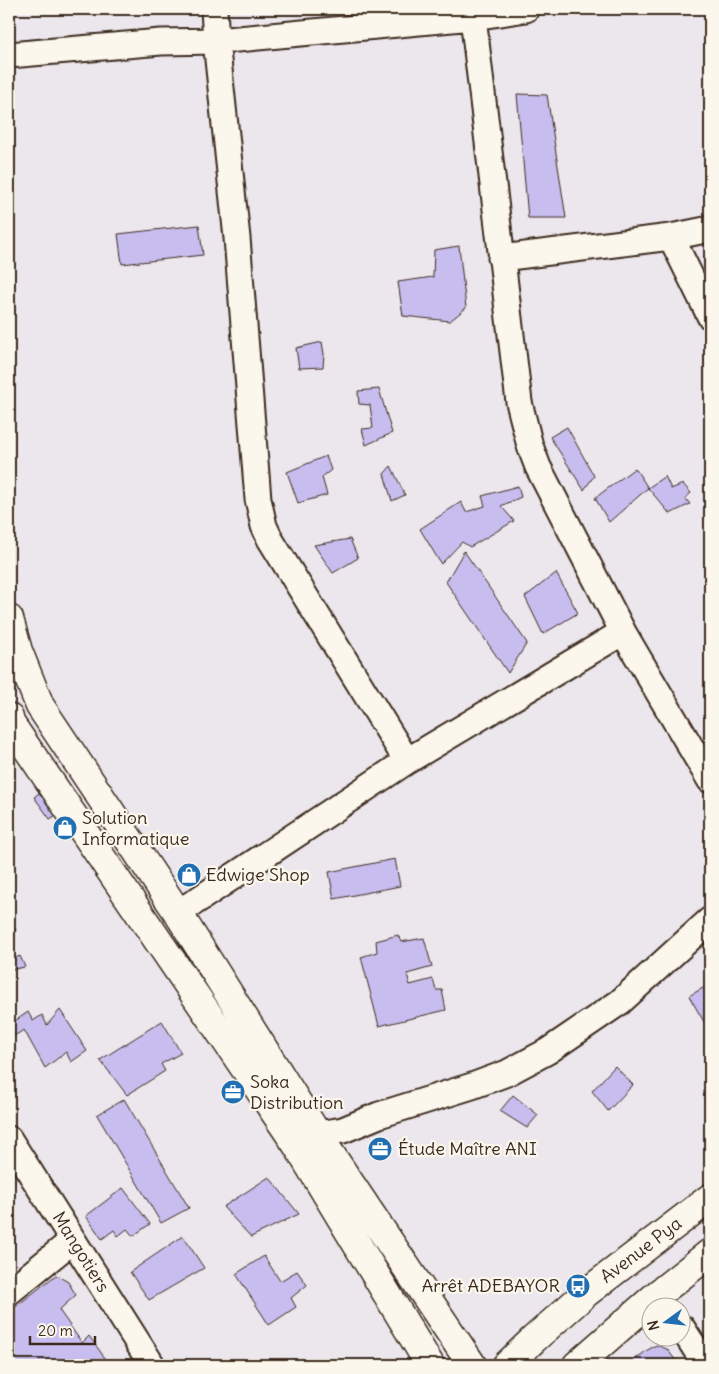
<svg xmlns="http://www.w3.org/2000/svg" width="719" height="1374" viewBox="0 0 719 1374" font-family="Delius,sans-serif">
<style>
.building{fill:#c8bdef;stroke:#3b2a1e}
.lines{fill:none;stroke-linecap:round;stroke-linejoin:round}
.street-casing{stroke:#3b2a1e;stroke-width:29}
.secondary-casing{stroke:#3b2a1e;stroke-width:31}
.street{stroke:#fbf7ec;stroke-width:25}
.secondary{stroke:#fbf7ec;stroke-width:28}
.labels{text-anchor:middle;stroke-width:4.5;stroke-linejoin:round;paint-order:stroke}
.poi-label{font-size:18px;fill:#3b2a1e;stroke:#fbf7ec;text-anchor:start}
.street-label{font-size:18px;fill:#3b2a1e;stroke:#fbf7ec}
</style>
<rect width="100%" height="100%" fill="#ece6ed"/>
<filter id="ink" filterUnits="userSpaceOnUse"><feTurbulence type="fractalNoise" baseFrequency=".02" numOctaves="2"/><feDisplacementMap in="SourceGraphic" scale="10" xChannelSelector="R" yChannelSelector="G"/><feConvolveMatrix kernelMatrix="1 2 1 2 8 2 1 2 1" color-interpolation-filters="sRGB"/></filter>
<g filter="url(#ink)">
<path class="building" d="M517,94L547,95L566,218H528Z
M199,225L203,255L122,264L118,234Z
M459,246L466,308L450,321L403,316L398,282L433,277L434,250Z
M322,342L324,354L323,367L299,368L296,348Z
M379,389L392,433L366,445L362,429L373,428L370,405L359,404L358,391Z
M567,427L594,476L584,490L550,437Z
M326,456L331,470L322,477L327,495L298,503L287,472Z
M391,466L405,495L392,501L384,474Z
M635,468L648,488L609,522L595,498Z
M665,476L671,489L683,484L691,493L685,498L690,504L670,514L648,488Z
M518,486L521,497L501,506L514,521L470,547L462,542L441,564L420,529L461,502L466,512L485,506L482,496Z
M350,539L358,558L333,573L314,545Z
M464,551L527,643L508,673L446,582Z
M556,573L578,613L543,634L525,597Z
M43,790L58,814L50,819L34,797Z
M395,859L400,886L334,899L329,872Z
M9,919L16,930L9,935Z
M398,935L401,942L424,938L432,967L407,974L410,985L433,979L436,990H442L446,1010L379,1026L361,957L377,952L376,941Z
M20,956L25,967L9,970V961Z
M710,984V1032L689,996Z
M60,1010L87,1051L71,1062L66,1052L45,1068L24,1030L9,1039V1025L28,1012L33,1021L42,1015L47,1025Z
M162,1021L181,1053L161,1064L165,1071L127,1095L100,1060Z
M615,1066L633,1085L608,1111L592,1091Z
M513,1095L538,1115L527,1128L500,1111Z
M124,1099L189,1208L161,1223L97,1115Z
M269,1177L299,1214L251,1237L223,1207Z
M123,1188L150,1224L133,1236L127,1229L118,1236L114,1230L102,1239L86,1216Z
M183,1236L204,1268L149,1300L130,1272Z
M264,1256L280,1281L297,1271L307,1285L291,1298L296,1307L269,1325L236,1274Z
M56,1275L68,1282L76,1295L59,1310L82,1343L89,1336L107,1361L102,1365H9V1312Z
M656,1345L667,1349L679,1365H628L646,1351Z"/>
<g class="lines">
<defs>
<path id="street" d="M214,9L216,41L237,238L258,499L264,526L270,539L407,761
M473,17L519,402L530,446L538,467L623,632L710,780
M9,55L161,42L216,41L473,17L526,9
M671,237L710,316
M501,258L671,237L710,229
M178,913L407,761L623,632
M9,1139L152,1365
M302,1142L315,1132L317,1134L343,1130L379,1115L472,1086L507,1073L548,1051L620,1002L710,920
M9,1292L73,1240
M682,1328L706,1365"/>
<path id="secondary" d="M9,619L18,651L40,706L178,913L317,1134L472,1365
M9,718L10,723L297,1145L430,1365
M507,1365L534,1339L586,1293L710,1198
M577,1365L658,1294L710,1253"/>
</defs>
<use href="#street" class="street-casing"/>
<use href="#secondary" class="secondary-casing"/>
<use href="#street" class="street"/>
<use href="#secondary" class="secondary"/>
</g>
</g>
<defs>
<symbol id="shop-disc" viewBox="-11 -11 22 22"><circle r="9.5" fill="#1f6fb2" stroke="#fbf7ec"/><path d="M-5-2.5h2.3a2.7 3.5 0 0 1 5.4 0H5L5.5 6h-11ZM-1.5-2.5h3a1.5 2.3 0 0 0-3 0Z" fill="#fff"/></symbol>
<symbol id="office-disc" viewBox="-11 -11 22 22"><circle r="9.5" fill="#1f6fb2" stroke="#fbf7ec"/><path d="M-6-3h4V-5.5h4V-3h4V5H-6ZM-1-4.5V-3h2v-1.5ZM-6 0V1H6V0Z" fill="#fff"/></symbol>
<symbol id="bus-disc" viewBox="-11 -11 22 22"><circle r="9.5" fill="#1f6fb2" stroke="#fbf7ec"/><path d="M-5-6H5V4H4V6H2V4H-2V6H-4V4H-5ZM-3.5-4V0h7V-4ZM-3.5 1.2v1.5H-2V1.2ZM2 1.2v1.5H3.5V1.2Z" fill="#fff"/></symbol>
</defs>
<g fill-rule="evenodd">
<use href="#shop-disc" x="51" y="814" width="28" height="28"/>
<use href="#shop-disc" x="175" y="861" width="28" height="28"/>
<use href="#office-disc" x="219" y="1078" width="28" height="28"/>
<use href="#office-disc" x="366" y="1135" width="28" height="28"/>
<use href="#bus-disc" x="564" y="1272" width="28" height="28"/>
</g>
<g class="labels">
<g class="poi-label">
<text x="82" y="824">Solution<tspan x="82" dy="21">Informatique</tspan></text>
<text x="206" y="881">Edwige Shop</text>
<text x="250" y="1088">Soka<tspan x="250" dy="21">Distribution</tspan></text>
<text x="398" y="1155">Étude Maître ANI</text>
<text x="560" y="1292" text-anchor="end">Arrêt ADEBAYOR</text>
</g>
<g class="street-label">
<text transform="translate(641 1250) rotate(-37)" y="6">Avenue Pya</text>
<text transform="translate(81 1252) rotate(58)" y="6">Mangotiers</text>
</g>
</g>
<rect width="719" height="1374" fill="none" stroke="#fbf7ec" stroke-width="30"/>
<rect x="15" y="15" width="689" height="1344" fill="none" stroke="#3b2a1e" stroke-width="2" filter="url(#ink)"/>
<g transform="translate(666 1322) rotate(255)"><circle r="24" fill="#fbf7ec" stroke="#aea59a"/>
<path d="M0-4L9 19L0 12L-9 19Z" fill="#1f6fb2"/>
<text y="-8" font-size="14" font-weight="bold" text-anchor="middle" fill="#3b2a1e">N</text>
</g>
<path d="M30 1336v8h65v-8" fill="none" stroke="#3b2a1e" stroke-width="2.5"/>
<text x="38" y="1336" font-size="15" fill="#3b2a1e" stroke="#fbf7ec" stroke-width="4" paint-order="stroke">20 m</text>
</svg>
